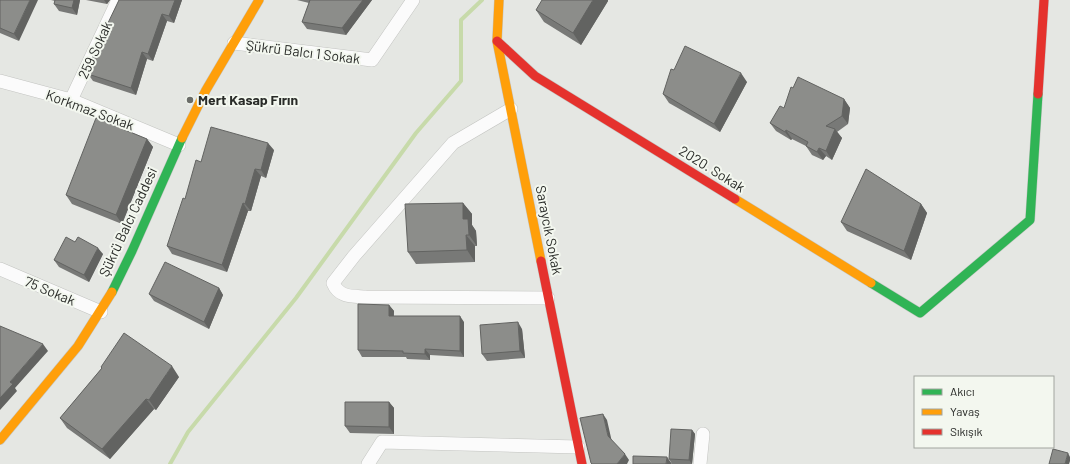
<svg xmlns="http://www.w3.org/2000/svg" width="1070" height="464" viewBox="0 0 1070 464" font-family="Barlow,sans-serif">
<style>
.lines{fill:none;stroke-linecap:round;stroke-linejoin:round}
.stream{stroke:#c7daaa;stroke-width:4}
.street-casing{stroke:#c3c4c1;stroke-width:14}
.fast-casing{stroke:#c3c4c1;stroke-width:10}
.slow-casing{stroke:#c3c4c1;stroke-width:10}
.jam-casing{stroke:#c3c4c1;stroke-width:10}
.street{stroke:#fbfbfb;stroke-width:13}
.fast{stroke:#30b455;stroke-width:9}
.slow{stroke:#ff9f0a;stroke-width:9}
.jam{stroke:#e5322d;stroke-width:9}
.wall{fill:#787977}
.shaded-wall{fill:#626361}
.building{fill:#8c8d8a;stroke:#626361}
.poi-dot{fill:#6b6d69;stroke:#f3f7ef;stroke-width:1.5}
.labels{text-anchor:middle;stroke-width:4;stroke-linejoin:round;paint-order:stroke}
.street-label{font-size:14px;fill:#292b28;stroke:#f3f7ef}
.poi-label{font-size:14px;font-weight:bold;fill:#292b28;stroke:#f3f7ef;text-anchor:start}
</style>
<rect width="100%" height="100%" fill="#e5e7e3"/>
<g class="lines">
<path class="stream" d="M170,464L188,432L296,298L416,133L461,81V20L482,0"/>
<defs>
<path id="street" d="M234,43L372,60L413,0
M0,81L71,100L179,145
M71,100L118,0
M511,109L453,143L354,256L333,283C339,298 353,296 366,297L548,298
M0,269L101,312
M368,464L382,442L578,447
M700,464L703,434"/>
<path id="fast" d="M871,283L920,313L1030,220L1038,94
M112,292L132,251L182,138"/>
<path id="slow" d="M499,0L497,41L541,261
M182,138L206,90L259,0
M735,199L871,283
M0,440L78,346L112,292"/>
<path id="jam" d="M497,41L535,76L735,199
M1038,94L1044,0
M541,261L582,464"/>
</defs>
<use href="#street" class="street-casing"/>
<use href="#fast" class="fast-casing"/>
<use href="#slow" class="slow-casing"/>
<use href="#jam" class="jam-casing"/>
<use href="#street" class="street"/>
<use href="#fast" class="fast"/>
<use href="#slow" class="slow"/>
<use href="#jam" class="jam"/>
</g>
<path class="wall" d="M0,0L19,41L0,33Z
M51,0H80L77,15L59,11L54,4L55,1Z
M86,0H110L107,4Z
M119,0H182L174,23L167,21L153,61L147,59L136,95L93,81L88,74Z
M297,0H372L346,35L307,29L302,22L309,3Z
M608,1L581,45L544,22L536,10Z
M674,70L747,82L720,132L669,103L663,94Z
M844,99L850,108L848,124L837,132L842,138L832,160L826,156L823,160L812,155L806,146L792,139L791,140L776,131L770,123L784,108Z
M147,139L153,147L122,224L72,204L66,195Z
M274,150L266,178L261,176L251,211H248L227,272L172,254L167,246L201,162Z
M463,203L472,214V225L476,231L477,246H475V262L416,264L408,252Z
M921,204L927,213L911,260L847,231L841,222Z
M75,242L103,254L89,282L59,267L54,260Z
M219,288L223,295L209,329L154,301L149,294Z
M389,305L394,311V316L464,322V357L430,355V360L407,359L406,357H362L358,350Z
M522,329L525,358L487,361L482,354Z
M101,367L179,377L156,410L154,409L110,459L67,428L60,418L102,368Z
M389,402L394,408V434L350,433L345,426Z
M692,430L695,434L692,464H672L669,459Z"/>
<path class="shaded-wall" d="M30,0H38L19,41L14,34Z
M74,0H80L77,15L72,8Z
M104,0H110L107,4Z
M175,0H182L174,23L169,16Z
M363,0H372L346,35L342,28Z
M593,0H608V1L581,45L573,33Z
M162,14L167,21L153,61L148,54Z
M142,52L147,59L136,95L131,88Z
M741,73L747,82L720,132L714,124Z
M844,99L850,108L848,124L842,116Z
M835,129L842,138L832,160L826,151Z
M786,130L792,139L791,140L785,132Z
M147,139L153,147L122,224L116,215Z
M268,143L274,150L266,178L261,170Z
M819,148L826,156L823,160L817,152Z
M255,169L261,176L251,211L245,204Z
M243,203L248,211L227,272L222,265Z
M463,203L472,214V225L476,231L477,246L469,235L463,219Z
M921,204L927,213L911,260L904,251Z
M466,235L475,246V262L467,250Z
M98,248L103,254L89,282L84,275Z
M219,288L223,295L209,329L204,322Z
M389,305L394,311L393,322L389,316Z
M460,316L464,322V357L460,351Z
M518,322L522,329L525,358L520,351Z
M43,344L48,351L15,388L17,391L0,410V398L10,382Z
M425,349L430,355V360L425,354Z
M172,366L179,377L156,410L149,400Z
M146,399L154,409L110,459L102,449Z
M389,402L394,408V434L389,427Z
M603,414L607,420L612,442L608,436Z
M692,430L695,434L692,464L689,460Z
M1068,453L1070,457V461L1069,464H1065Z
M625,454L629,460L627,464H617Z
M667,457L672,464H666Z"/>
<path class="building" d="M0,0H30L14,34L0,28Z
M55,0H74L72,8L54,4Z
M119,0H175L169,16L162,14L148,54L142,52L131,88L88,74L95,50Z
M310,0H363L342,28L302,22Z
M542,0H593L573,33L536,10Z
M685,46L741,73L714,124L663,94L671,69L674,70Z
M798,77L844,99L842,116L826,126L835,129L826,151L819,148L817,152L806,146L808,142L786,130L785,132L770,123L780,106L784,108L791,87L793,88Z
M96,118L147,139L116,215L66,195Z
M211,127L268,143L261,170L255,169L245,204L243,203L222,265L167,246L183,198L185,199L196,160L201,162Z
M866,169L921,204L904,251L841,222Z
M463,203V219H468L469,235H466L467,250L408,252L405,204Z
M66,237L75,242L78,237L98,248L84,275L54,260Z
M165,262L219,288L204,322L149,294Z
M358,304L389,305V316H460V351L425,349V354L403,353V351L358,350Z
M518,322L520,351L482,354L480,325Z
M0,326L43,344L10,382L13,384L0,398Z
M124,333L172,366L149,400L146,399L102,449L60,418L102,368L101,367Z
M345,402H389V427L345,426Z
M603,414L608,436L625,454L617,464H592L591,463L580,418Z
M671,429L692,430L689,460L669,459Z
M1053,449L1068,453L1065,464H1049Z
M633,456L667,457L666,464H633Z"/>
<circle class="poi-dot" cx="190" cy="100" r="4"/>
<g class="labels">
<g class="street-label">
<text transform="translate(95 50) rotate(-65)" y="5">259 Sokak</text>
<text transform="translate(303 52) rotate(7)" y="5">Şükrü Balcı 1 Sokak</text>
<text transform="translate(90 110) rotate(20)" y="5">Korkmaz Sokak</text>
<text transform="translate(712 169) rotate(32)" y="5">2020. Sokak</text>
<text transform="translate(128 222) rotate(-65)" y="5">Şükrü Balcı Caddesi</text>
<text transform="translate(549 230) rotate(79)" y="5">Saraycık Sokak</text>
<text transform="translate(50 291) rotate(23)" y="5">75 Sokak</text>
</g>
<g class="poi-label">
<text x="198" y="105">Mert Kasap Fırın</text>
</g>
</g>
<rect x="914" y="376" width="140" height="72" fill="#f3f7ef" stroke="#a2a59f"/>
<rect x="922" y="389" width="20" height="6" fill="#30b455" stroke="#a2a59f"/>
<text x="950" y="396" font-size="12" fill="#292b28">Akıcı</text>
<rect x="922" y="409" width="20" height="6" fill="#ff9f0a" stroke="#a2a59f"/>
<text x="950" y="416" font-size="12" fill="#292b28">Yavaş</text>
<rect x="922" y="429" width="20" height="6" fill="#e5322d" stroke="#a2a59f"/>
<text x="950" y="436" font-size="12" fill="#292b28">Sıkışık</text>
</svg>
